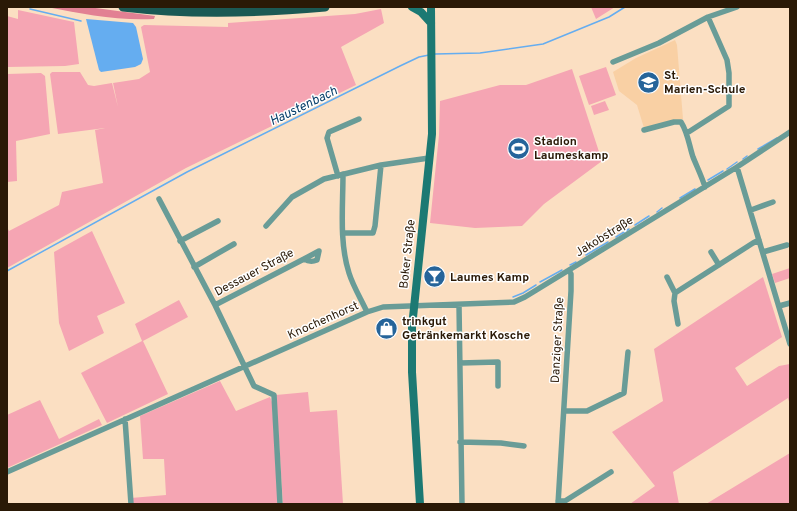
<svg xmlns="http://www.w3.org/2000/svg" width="797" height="511" viewBox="0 0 797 511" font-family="Overpass,sans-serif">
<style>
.built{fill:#f9d0a4}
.green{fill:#f5a5b3}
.forest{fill:#e28093}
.water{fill:#65adf0}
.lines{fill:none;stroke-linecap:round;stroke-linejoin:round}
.stream{stroke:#65adf0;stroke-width:1.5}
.minor{stroke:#699c97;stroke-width:5.5}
.secondary{stroke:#1c7973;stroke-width:8}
.primary{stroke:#1b5954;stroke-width:9}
.labels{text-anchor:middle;stroke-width:3;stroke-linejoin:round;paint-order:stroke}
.poi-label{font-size:12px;font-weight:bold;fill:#2a1906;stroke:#fff;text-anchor:start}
.street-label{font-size:12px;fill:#2a1906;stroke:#fff}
.water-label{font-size:13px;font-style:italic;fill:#0a406b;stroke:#fff}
</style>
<rect width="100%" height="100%" fill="#fbdfc2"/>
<path class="built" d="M675,40L677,45L683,119L644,128L637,105L619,91L613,72L636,58Z"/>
<path class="green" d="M591,7H615L596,19Z
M381,9L384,23L341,47L356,85L186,168L7,268V227L9,231L59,205L62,192L103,183L95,130L105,128L58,134L50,74L52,72H80L88,85L94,86L112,83L118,107L113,83L139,79L150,72L141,27L144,25L228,27V23L355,14Z
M18,10L74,22L79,64L65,66L7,67V16L18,19Z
M606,67L616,95L589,105L579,76Z
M572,69L602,161L544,204L522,226L475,228L430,223L439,135L440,101L500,85H526Z
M41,73L45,76L50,134L16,141L17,181L7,182V74Z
M605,101L609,110L594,115L591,106Z
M92,231L125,303L97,316L104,333L69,351L59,323L54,252Z
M790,268V278L775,283L772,274Z
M763,277L782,337L735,368L747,386L779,366L790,364V405L788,398L673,472L679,504H630L655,486L612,432L663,401L654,349Z
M179,300L188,317L143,341L168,394L107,423L81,373L142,341L135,324Z
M220,381L236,411L270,397L272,402L278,504H132L131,498L166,495L164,459H143L140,416Z
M308,392L310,412L337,410L343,504H283L276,395Z
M40,400L59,439L99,419L102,425L7,468V415Z
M790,453V504H706Z"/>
<path class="forest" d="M47,7H88L155,16L154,19C118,21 82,14 47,7Z"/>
<path class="water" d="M86,19L133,23L136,27L143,59L141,64L135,67L101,72L99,70Z"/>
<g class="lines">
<path class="stream" d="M30,9L81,21
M435,54L480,53L543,44L609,17L625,7
M758,149L777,138
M743,159L747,156
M727,169L737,162
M708,180L723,171
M680,198L695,189
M657,212L662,208
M635,225L649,216
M616,237L629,229
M586,255L608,242
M570,265L576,262
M7,271L187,172L400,66L419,57L429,55
M540,282L562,270
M513,297L523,293L536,285"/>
<path class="minor" d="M613,62L659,43L708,17L737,7
M644,130L674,122H681C688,133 689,145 693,157C697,167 702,177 705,187
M687,133L729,106V73L727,60L708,17
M737,167L790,344
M343,174C343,206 339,242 349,273C353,286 361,299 367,312
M338,176L327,138L329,132L359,119
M159,199L215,305L254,386L274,395L280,504
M751,210L773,202
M266,226L292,197L324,179L381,165L429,158
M343,233H373L375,226L381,165
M180,241L218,221
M711,252L719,265
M763,252L787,245
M194,267L234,244
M667,277L675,293
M215,305L304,259C309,262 312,262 317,260L319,251L304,259
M459,305L462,504
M779,306L790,303
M678,324L674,301L675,293L753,243L759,240
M460,363L498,362V386
M564,411H587L624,393L628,352
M125,419L131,504
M460,442L501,443L524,446
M7,472L367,312L383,307L514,302L525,297L737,167L790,132
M558,501H565L611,472
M558,504L571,291V274L569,270"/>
<path class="secondary" d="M412,7L421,12L431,23
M420,504L412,372V327L432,134L431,7"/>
<path class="primary" d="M123,7C190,15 258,13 325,7"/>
</g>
<defs>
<symbol id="school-disc" viewBox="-11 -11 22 22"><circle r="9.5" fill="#25649a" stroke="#fff"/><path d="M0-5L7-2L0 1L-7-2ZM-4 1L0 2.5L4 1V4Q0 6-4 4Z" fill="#fff"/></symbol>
<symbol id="stadium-disc" viewBox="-11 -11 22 22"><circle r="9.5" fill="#25649a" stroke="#fff"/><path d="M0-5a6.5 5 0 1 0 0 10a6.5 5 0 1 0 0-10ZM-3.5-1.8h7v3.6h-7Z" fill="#fff"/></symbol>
<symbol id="bar-disc" viewBox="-11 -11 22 22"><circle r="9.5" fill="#25649a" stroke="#fff"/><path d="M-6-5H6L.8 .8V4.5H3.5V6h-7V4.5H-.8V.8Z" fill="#fff"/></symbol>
<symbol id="shop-disc" viewBox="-11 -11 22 22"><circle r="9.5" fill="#25649a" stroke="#fff"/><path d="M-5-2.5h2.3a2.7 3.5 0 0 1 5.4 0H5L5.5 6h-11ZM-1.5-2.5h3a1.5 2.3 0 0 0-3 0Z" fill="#fff"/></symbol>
</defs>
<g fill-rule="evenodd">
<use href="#school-disc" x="636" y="70" width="25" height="25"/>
<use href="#stadium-disc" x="506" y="136" width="25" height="25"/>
<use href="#bar-disc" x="422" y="264" width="25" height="25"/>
<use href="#shop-disc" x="374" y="316" width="25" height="25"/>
</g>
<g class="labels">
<g class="poi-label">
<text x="664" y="79">St.<tspan x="664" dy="14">Marien-Schule</tspan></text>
<text x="534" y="145">Stadion<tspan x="534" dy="14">Laumeskamp</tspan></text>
<text x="450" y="281">Laumes Kamp</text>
<text x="402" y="325">trinkgut<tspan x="402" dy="14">Getränkemarkt Kosche</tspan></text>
</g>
<g class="street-label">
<text transform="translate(604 236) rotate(-32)" y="4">Jakobstraße</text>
<text transform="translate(407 254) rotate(-84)" y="4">Boker Straße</text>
<text transform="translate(254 272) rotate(-28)" y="4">Dessauer Straße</text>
<text transform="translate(323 320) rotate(-24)" y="4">Knochenhorst</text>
<text transform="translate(557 340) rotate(-87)" y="4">Danziger Straße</text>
</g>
<g class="water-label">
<text transform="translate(303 105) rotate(-26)" y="5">Haustenbach</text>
</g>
</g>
<rect width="797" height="511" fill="none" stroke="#2a1906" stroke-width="16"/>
</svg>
